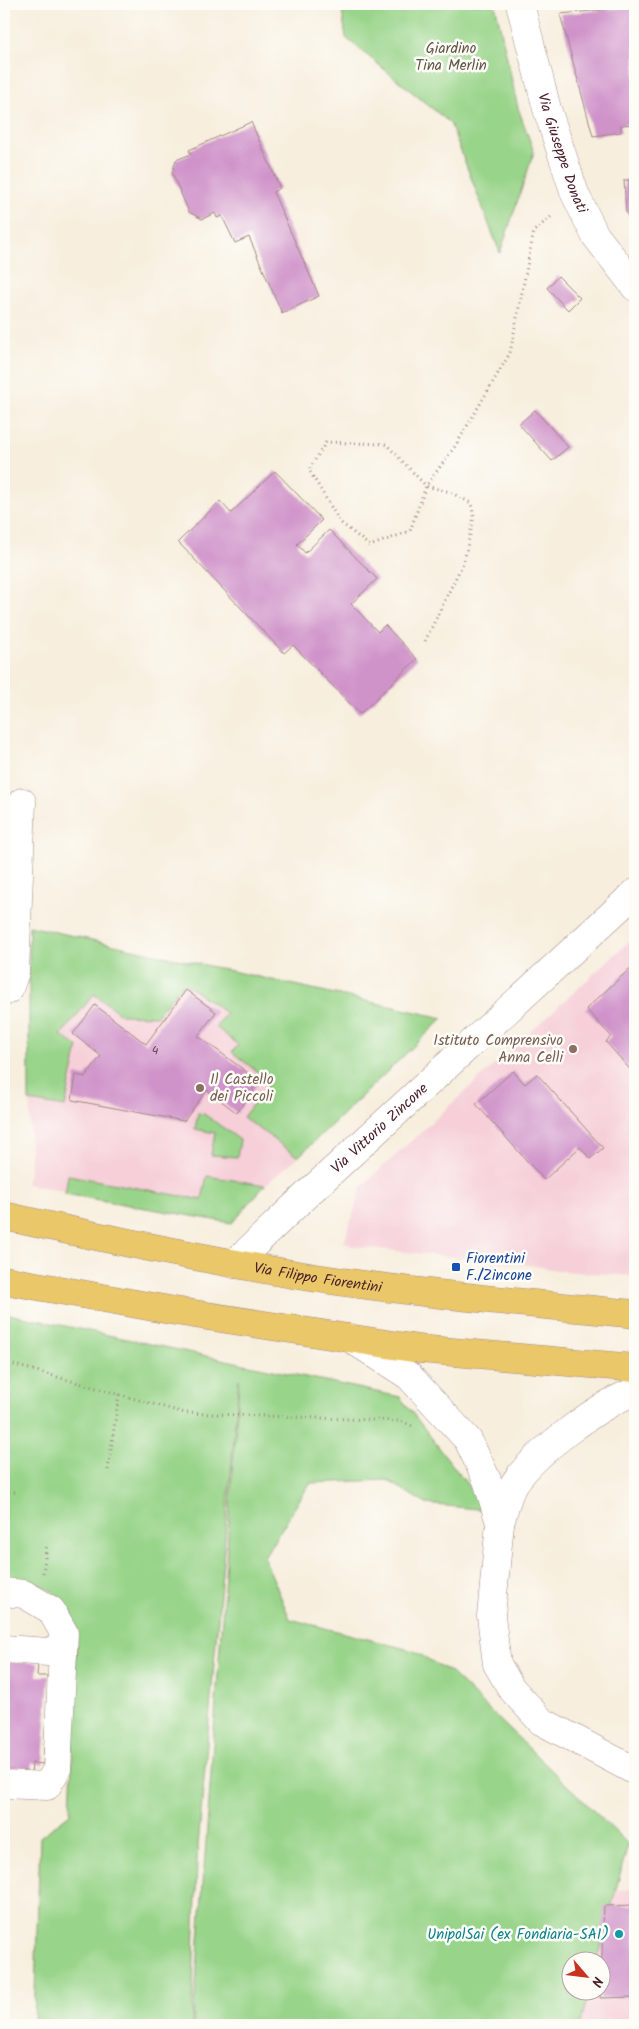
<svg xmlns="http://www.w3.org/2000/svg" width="639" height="2029" viewBox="0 0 639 2029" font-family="Kalam,sans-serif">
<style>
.built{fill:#f6cfd8}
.green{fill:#98d489;stroke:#717a5a}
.building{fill:#cf92c9}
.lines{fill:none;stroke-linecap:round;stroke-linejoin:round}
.minor-casing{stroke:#a08684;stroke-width:29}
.major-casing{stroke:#a08684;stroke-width:29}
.path{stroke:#a08684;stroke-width:3;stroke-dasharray:1 4;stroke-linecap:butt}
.minor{stroke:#fff;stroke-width:28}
.major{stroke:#eac769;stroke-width:28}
.education-dot{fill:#8d6e63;stroke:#fdfcf7;stroke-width:2}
.transit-dot{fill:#1a4fb4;stroke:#fdfcf7;stroke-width:2}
.culture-dot{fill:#0f9aa8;stroke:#fdfcf7;stroke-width:2}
.labels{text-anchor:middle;stroke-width:5;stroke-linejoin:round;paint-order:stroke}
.number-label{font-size:12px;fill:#6b3c52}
.park-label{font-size:15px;fill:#615547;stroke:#fdfcf7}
.street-label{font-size:15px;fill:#4a1f2b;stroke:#fdfcf7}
.education-label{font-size:15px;fill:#785e54;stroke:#fdfcf7;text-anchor:end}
.transit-label{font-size:15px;fill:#164399;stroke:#fdfcf7;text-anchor:start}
.culture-label{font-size:15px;fill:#0d838f;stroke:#fdfcf7;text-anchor:end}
</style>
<rect width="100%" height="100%" fill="#fdfcf7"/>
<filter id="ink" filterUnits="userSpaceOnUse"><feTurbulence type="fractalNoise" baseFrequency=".02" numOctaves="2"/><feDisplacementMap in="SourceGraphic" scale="10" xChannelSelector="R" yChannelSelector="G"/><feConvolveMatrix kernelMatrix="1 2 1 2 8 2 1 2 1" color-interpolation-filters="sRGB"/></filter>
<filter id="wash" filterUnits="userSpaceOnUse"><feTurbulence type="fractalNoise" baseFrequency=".0096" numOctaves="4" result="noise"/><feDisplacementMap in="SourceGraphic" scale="20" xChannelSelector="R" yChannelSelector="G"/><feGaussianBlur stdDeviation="1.12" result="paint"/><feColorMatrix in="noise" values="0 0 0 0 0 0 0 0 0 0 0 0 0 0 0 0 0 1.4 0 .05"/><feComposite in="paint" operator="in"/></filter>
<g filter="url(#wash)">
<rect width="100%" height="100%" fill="#f7eedd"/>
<path class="built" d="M29,926L443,1018L298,1157L265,1185L232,1223L26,1184L30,1169Z
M635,936V1276L562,1271L536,1266L352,1246L344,1242L362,1186Z
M635,1889V2025H580L589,1992H602V1962L597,1961L616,1890Z"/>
<path class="green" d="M341,4H495L518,108L534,152L500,253L450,123L346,38Z
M29,926L443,1018L298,1157L243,1117L270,1082L232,1052L238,1045L216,1027L226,1013L184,983L156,1016L122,1015L94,994L61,1035L78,1047L65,1107L29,1101Z
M198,1113L204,1114L240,1140L237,1157L211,1155L215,1133L195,1129Z
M68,1175L202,1200L207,1176L265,1185L232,1223L65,1194Z
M4,1313L400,1397L487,1510L426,1504L387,1480L310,1483L264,1557L290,1619L414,1651L450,1672L628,1844L597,1961L572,1962V1992H589L580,2025H193L239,1379L197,1858L192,2025H34L40,1837L70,1814L77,1631L71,1610L53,1592L41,1585L4,1577Z"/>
<g id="blocks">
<path class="building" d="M635,7V124L621,125V132L593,136L560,14Z
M251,122L280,188L273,192L319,296L282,313L249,237L235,243L222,216L217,218L215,213L202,219L189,212L172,173L176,160L191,154L189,150Z
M624,180H635V224L626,212Z
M558,276L580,298L568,310L547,288Z
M535,410L568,447L552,461L519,424Z
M275,471L322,520L297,544L305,553L329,530L377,579L351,604L378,632L385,625L417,659L360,714L293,645L284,653L178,542L220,501L231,513Z
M635,964V1075L606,1042L611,1036L586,1009Z
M186,990L216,1012L198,1036L259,1081L237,1113L207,1090L184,1121L72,1100L76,1075L85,1077L101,1056L73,1034L95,1005L146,1044Z
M513,1071L525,1084L537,1074L603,1148L590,1159L580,1147L544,1180L476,1104Z
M4,1661L38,1663L37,1676H49L43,1764L32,1763L31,1775L4,1773Z
M635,1905V1997L600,1998L604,1906Z"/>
</g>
</g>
<g filter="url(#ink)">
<use href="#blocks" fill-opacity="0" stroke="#a08684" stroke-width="1"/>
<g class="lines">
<defs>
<g id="minor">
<path id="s1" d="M520,4L547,109L575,194L595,235L635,287"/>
<path d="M4,992L9,989L15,972L22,802"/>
<path id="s2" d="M234,1264L303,1198L635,893"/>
<path d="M350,1338L409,1376L468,1440L487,1480L500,1523C504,1511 507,1494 514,1484C533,1454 602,1402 635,1392"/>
<path d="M500,1523L491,1616L497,1664L511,1688L541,1721L635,1771"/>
<path d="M4,1592L24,1594L51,1610L64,1633L57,1769L47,1786L4,1784"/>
<path d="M4,1649L63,1653"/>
</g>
<g id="major">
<path id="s3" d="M4,1216C107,1239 211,1261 316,1278C421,1294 529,1303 635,1314"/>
<path d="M4,1280L175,1311L419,1349L635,1368"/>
</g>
</defs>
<use href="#minor" class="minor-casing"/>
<use href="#major" class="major-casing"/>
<path class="path" d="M425,641L464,561L474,517L471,503L450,492L426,486L386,444L326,442L309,470L340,522L370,546L410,531L426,486L456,445L510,353L534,231L553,215
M4,1362L185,1413L401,1421L415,1427
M108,1470L119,1394
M4,1492H17
M43,1573L47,1544"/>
<use href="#minor" class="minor"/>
<use href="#major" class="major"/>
</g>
</g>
<g class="education-dot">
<circle cx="573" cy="1049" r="5"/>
<circle cx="200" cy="1088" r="5"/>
</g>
<rect class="transit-dot" x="451" y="1262" width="10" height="10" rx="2.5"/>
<circle class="culture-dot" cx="619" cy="1934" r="5"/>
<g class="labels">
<g class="number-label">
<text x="155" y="1054">4</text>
</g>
<g class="park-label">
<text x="451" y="53">Giardino<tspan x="451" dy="17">Tina Merlin</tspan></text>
</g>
<g class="street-label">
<text dy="5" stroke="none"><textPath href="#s1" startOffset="155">Via Giuseppe Donati</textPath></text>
<text dy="5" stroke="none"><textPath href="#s2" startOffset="199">Via Vittorio Zincone</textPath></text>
<text dy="5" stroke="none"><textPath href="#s3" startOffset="320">Via Filippo Fiorentini</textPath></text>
</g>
<g class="education-label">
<text x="563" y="1045">Istituto Comprensivo<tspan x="563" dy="17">Anna Celli</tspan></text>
<text x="210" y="1084" text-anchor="start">Il Castello<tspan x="210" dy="17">dei Piccoli</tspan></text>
</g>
<g class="transit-label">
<text x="466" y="1263">Fiorentini<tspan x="466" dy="17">F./Zincone</tspan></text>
</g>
<g class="culture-label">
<text x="609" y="1939">UnipolSai (ex Fondiaria-SAI)</text>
</g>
</g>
<rect width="639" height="2029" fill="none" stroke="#fdfcf7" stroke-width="20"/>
<g transform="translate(586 1976) rotate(118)"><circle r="24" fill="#fdfcf7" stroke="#b5a4a5"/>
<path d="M0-4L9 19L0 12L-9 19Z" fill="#c8321e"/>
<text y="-8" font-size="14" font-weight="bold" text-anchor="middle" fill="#4a1f2b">N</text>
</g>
</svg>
